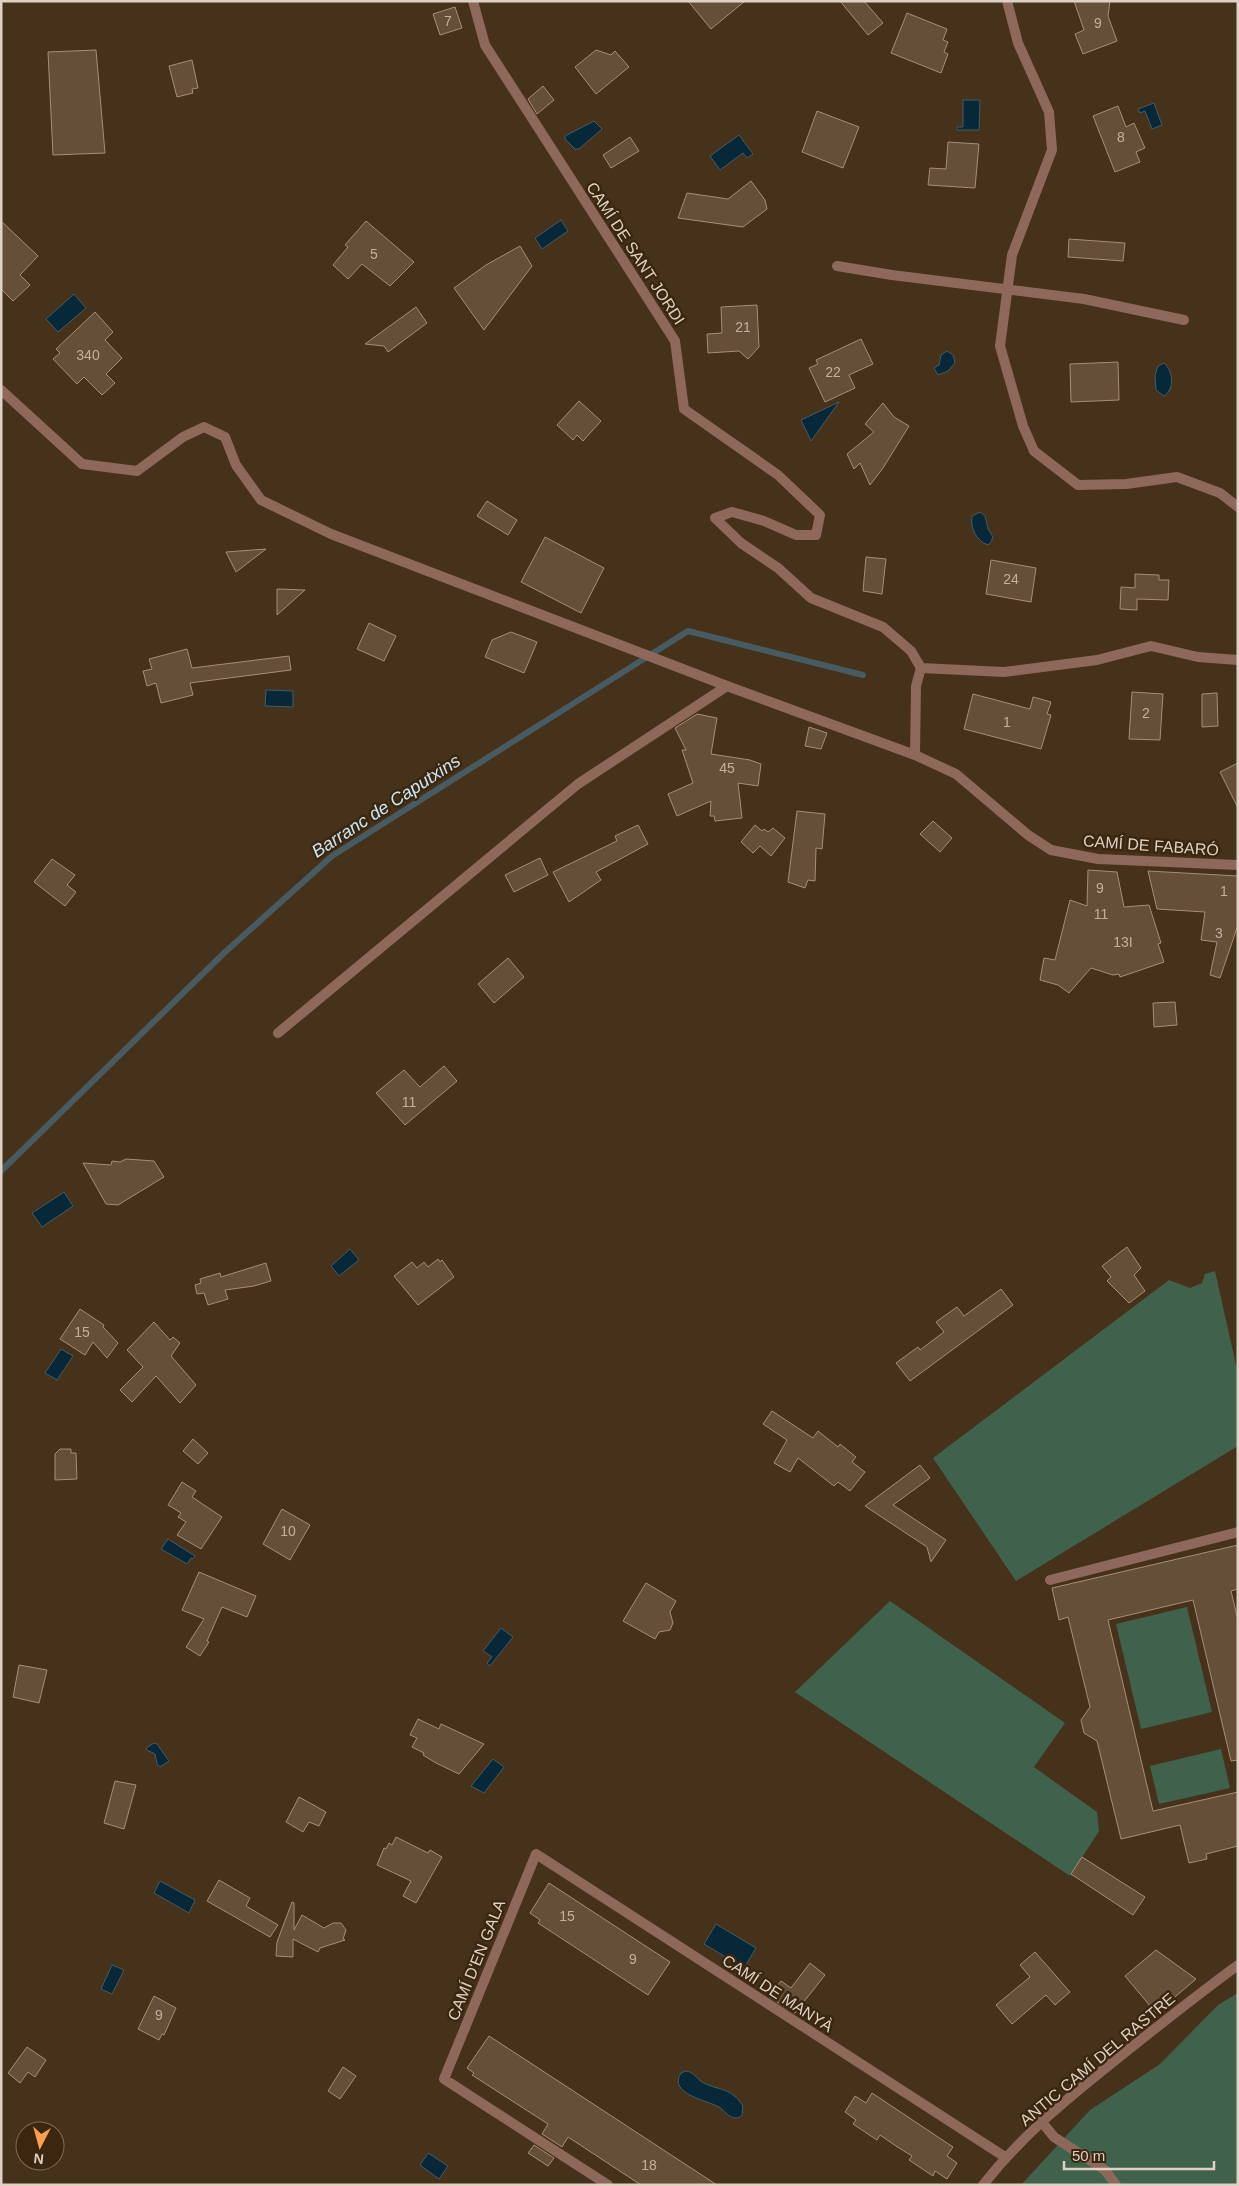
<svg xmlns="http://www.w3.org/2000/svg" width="1239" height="2186" viewBox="0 0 1239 2186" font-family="Arial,sans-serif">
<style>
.green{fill:#40624d}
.water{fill:#072838;stroke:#485b62}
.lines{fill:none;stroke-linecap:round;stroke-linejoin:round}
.stream{stroke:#485b62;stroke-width:6}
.building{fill:#664f38;stroke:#a78e75}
.service{stroke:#8e685b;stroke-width:10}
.minor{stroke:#8e685b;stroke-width:10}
.labels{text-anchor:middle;stroke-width:5;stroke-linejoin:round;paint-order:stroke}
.number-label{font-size:14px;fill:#c1b0a1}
.street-label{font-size:16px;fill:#dfd1c4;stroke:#3b2710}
.water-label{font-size:18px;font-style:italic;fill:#cbe5f5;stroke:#3b2710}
</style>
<rect width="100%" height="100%" fill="#46311a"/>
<path class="green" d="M1215,1271L1238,1374V1446L1016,1581L933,1458L1169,1280L1190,1288L1202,1283L1205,1274Z
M890,1601L1065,1723L1034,1767L1097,1812L1099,1831L1070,1876L795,1692Z
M1187,1607L1212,1712L1141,1729L1116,1624Z
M1221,1749L1230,1788L1159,1804L1150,1766Z
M1238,1993V2185H1021L1090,2110L1160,2064L1218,2005Z"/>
<path class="water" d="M963,100H980L979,130H957V127H963Z
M1154,103L1162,125L1152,129L1145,111L1140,113L1138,109Z
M594,121L602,129L579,149H575L565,139V136Z
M739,135L753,154L747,158L743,153L720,170L710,156Z
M561,220L568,231L542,249L535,238Z
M74,294L86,308L58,332L46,319Z
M947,351L953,355L955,363L948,371L938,375L934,368L939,365L941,355Z
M1164,363C1173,371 1175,389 1164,396L1156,390L1155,375L1158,366Z
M839,402L811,441L801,420Z
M980,512L985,516L988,529L993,537L991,542L988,545C976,541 970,527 972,516Z
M266,690L293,691V707L265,706Z
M64,1192L73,1206L42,1227L32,1213Z
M350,1249L359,1260L339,1276L331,1266Z
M61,1349L73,1356L57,1380L45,1373Z
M168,1539L195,1556L193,1559L191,1558L187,1564L161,1549Z
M501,1628L513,1637L490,1666L487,1663L492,1657L483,1651Z
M154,1743L157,1744L169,1761L160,1767L157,1764L155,1754L147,1750L146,1748Z
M493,1759L504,1767L484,1793L471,1786Z
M160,1881L195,1900L189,1913L154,1893Z
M716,1924L756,1948L744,1968L704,1944Z
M112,1965L124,1970L112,1994L101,1989Z
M686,2071C694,2072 696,2078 702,2082C719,2091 731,2087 743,2106L742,2115C740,2117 739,2118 735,2118C729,2118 724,2110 719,2107C709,2101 667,2094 681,2073Z
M428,2153L448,2166L439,2179L420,2165Z"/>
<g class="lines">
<path class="stream" d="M1,1171L223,954L332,856L688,631L863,675"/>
</g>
<path class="building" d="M688,1H745L711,29Z
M840,1H864L883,23L868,35Z
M1074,1H1110L1108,16L1117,41L1083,54L1075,34L1084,30Z
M455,7L462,28L440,35L433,14Z
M907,13L947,29L943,40L948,42L944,52L948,54L941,73L891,53Z
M96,50L105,153L53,155L48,52Z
M596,50L611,55L615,51L629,67L596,94L575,67Z
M192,60L198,88L192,89L193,93L177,97L169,66Z
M543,86L554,100L537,114L528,99Z
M1118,106L1126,127L1134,123L1145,148L1136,152L1140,162L1115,172L1093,116Z
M817,111L859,127L843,168L802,152Z
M630,137L639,151L611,168L603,155Z
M948,142L979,144L975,188L928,185L930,168L946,169Z
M751,181L765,200L767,209L743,227L678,218L687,193L728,199Z
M1,221L38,256L20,275L30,285L13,301L1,289Z
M366,221L414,262L390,286L362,264L348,279L333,265L348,247L345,245Z
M1069,239L1125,243L1123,261L1068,257Z
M520,246L532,266L484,330L454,288L486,265Z
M757,305L759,347L748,359L739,351L708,353L707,334L722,333L721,307Z
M416,307L427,323L388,352L384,346L365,344Z
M95,312L113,332L105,340L122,358L106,374L115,383L102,395L84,377L77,384L53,359L60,353L56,349Z
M861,339L873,364L849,375L855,388L825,402L809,368L818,364L816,360Z
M1118,362L1119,400L1071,402L1070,364Z
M579,401L601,421L583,441L577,435L573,440L557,425Z
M883,403L894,417L909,426L883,468L870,485L860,463L854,469L847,454L874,432L865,424Z
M487,501L517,520L508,535L477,516Z
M545,537L604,568L581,613L521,582Z
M266,549L236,572L226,552Z
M866,557L886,559L882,594L863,591Z
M991,560L1036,568L1031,602L986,594Z
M1135,574L1159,575V580H1169L1168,600L1137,599V610L1120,609L1121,587L1135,588Z
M277,589L305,590L277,615Z
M369,623L396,636L384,661L357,649Z
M511,632L537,642L524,673L485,657L492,640Z
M187,649L192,668L289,656L291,670L190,683L193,695L161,703L156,683L147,686L143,671L152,669L149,659Z
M1132,692L1163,694L1160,740L1129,739Z
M1217,693L1218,726L1202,727V694Z
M973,694L1030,709L1033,697L1051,702L1047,714L1051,715L1041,749L964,729Z
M697,714L717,718L711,754L750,760L761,764L758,786L738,783L742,818L715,821L714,816H710L711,801L677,816L668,794L693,783L682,750H686L675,728Z
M809,727L827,733L821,749L805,746Z
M1238,763V808L1220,772Z
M797,811L825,814L822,849L816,848L815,881L808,880L805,888L788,882Z
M933,821L952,838L940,852L920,834Z
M638,825L648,844L596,872L601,880L569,902L553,872L617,841L615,836Z
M755,825L762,831L764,829L768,832L773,828L785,838L771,856L760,846L753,853L741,842Z
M540,858L548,875L514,892L505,875Z
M52,859L75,875L67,885L76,892L65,906L34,882Z
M1088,870L1117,872L1124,907L1149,905L1161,943L1158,944L1164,962L1120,977L1119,974L1113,975L1091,968L1069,993L1058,985L1040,980L1044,958L1055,960L1070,900L1087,906Z
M1148,871L1238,876V925L1220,978L1210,975L1217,942L1201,940L1205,912L1157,909Z
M508,958L524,977L494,1003L478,984Z
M1175,1002L1177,1025L1154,1027L1153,1003Z
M444,1066L457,1081L405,1125L376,1093L404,1070L420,1087Z
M126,1159L154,1161L164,1177L118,1205L106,1204L83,1163L111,1165L112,1161L120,1162Z
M1127,1247L1141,1268L1134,1275L1145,1291L1129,1303L1107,1281L1111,1277L1102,1266Z
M438,1259L440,1262L442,1260L454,1277L418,1305L394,1276L412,1262L417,1268L424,1262L428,1267Z
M266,1263L271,1281L254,1286L225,1290L228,1299L208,1305L204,1293L197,1294L195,1285L201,1283L200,1279L220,1273L221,1277Z
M1001,1289L1013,1305L910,1381L896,1363L918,1347L920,1350L944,1332L936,1322L957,1307L964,1316Z
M80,1309L104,1325L103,1327L118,1343L107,1358L93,1342L85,1355L60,1339Z
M154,1322L170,1340L173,1337L180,1343L171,1356L196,1385L180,1403L156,1376L132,1402L120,1390L143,1367L127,1350Z
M772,1411L813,1438L818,1431L838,1447L840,1444L856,1457L852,1462L865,1472L850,1491L838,1482L834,1486L798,1458L790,1472L774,1463L787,1440L763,1424Z
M193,1439L208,1453L198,1464L183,1451Z
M60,1449H71V1453H76L77,1479L55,1480V1454Z
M920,1465L930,1478L893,1505L946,1540L931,1562L927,1547L865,1506Z
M182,1482L196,1491L192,1497L222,1517L201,1549L177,1535L186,1522L178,1517L181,1513L168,1505Z
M282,1509L310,1525L290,1560L263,1544Z
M1238,1545V1589L1231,1591L1238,1620V1760L1231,1761L1193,1600L1108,1620L1153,1811L1238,1792V1846L1206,1854L1207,1859L1189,1863L1180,1825L1121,1839L1097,1741L1084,1733L1081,1720L1090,1707L1068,1617L1059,1620L1052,1588Z
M199,1572L256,1596L247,1617L222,1607L207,1641L209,1642L200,1656L186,1647L204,1619L182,1610Z
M646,1583L676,1601L670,1612L673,1623L670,1630L659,1632L655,1639L623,1621Z
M19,1665L47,1670L39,1703L13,1697Z
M418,1719L439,1729L441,1724L484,1744L459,1774L436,1763L423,1755L424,1753L412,1747L417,1738L410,1735Z
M115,1781L136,1785L124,1829L104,1823Z
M299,1797L326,1812L319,1826L309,1822L303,1832L286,1822Z
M396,1837L428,1853L430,1850L442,1857L416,1903L403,1896L411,1881L377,1865L384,1848L386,1849L389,1843L392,1845Z
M1082,1857L1145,1897L1133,1915L1071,1874Z
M219,1880L250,1898L246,1906L278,1925L270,1937L207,1901Z
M549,1883L670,1962L648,1995L538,1923L540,1920L530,1913Z
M292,1902L294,1903V1930L302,1915L324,1928L333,1923H341L346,1930L343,1939L345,1940L320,1948L318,1952L293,1939V1957L276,1956L277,1942Z
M1156,1950L1196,1979L1156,2013L1125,1976Z
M1035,1952L1070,1992L1055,2005L1046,1995L1012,2024L996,2005L1030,1977L1020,1965Z
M810,1963L825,1975L795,2013L769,1997L781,1981L791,1988Z
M154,1996L176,2008L164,2035L162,2034L159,2040L138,2029Z
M489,2036L529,2062L717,2185H641L568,2137L562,2147L542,2134L548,2124L472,2075L474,2073L467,2068Z
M27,2047L46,2060L35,2077L28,2072L20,2083L8,2073Z
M343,2067L356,2076L340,2099L328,2091Z
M872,2093L953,2147L947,2156L957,2163L947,2179L935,2171L933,2176L909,2160L912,2156L896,2146L880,2135L877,2140L853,2124L856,2120L845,2112L855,2096L866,2103Z
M534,2145L554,2158L548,2166L528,2153Z"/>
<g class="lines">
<path class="service" d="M1050,1580L1238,1532
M1041,2121L1054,2137L1105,2170L1116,2185"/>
<path class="minor" d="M473,1L485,45L675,341L684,409L778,475L820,515L816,535H796L764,521L732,512L715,518L741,543L778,568L811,598L883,627L911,651L921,668
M1007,1L1018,43L1049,112L1052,150L1012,255L1000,346L1023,426L1034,451L1078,485L1126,484L1177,477L1220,493L1238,507
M837,266L892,275L1084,299L1184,320
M1,390L82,464L137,471L183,437L204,427L225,437L236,465L261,500L331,534L727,686L915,755L956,774L1028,835L1051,850L1098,859L1238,865
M915,755L916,686L921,668L1004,672L1097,660L1151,646L1198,657L1238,660
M278,1033L578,784L727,686
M608,2185L444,2079L536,1854L1005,2157
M983,2185C1022,2135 1069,2097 1118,2058C1158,2026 1197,1995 1238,1965"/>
</g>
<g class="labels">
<g class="number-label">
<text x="448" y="26">7</text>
<text x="1098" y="28">9</text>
<text x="1121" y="142">8</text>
<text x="374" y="259">5</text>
<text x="743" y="332">21</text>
<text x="88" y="360">340</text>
<text x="833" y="377">22</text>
<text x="1011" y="584">24</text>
<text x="1146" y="718">2</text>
<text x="1007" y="727">1</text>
<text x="727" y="773">45</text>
<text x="1100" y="893">9</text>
<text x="1224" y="896">1</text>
<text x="1101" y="919">11</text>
<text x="1219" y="938">3</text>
<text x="1123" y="947">13I</text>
<text x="409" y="1107">11</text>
<text x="82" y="1337">15</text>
<text x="288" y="1536">10</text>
<text x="567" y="1921">15</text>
<text x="633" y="1964">9</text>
<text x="159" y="2020">9</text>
<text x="649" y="2170">18</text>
</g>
<g class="street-label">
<text transform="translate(636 253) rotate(57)" y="6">CAMÍ DE SANT JORDI</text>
<text transform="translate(1151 845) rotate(4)" y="6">CAMÍ DE FABARÓ</text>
<text transform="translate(476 1960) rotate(-68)" y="6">CAMÍ D'EN GALA</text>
<text transform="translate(778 1993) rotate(33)" y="6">CAMÍ DE MANYÀ</text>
<text transform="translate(1097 2059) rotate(-40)" y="6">ANTIC CAMÍ DEL RASTRE</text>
</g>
<g class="water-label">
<text transform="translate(386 806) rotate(-33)" y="6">Barranc de Caputxins</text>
</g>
</g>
<rect width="1239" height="2186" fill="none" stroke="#dfd1c4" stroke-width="5"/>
<g transform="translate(40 2146) rotate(186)"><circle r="24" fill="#3b2710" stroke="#7d6b58"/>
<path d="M0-4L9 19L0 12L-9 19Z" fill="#fb9e50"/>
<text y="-8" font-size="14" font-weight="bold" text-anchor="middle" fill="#dfd1c4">N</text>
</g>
<path d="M1064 2161v8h150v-8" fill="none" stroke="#dfd1c4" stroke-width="2.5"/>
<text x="1072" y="2161" font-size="15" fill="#dfd1c4" stroke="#3b2710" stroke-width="4" paint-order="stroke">50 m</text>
</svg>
